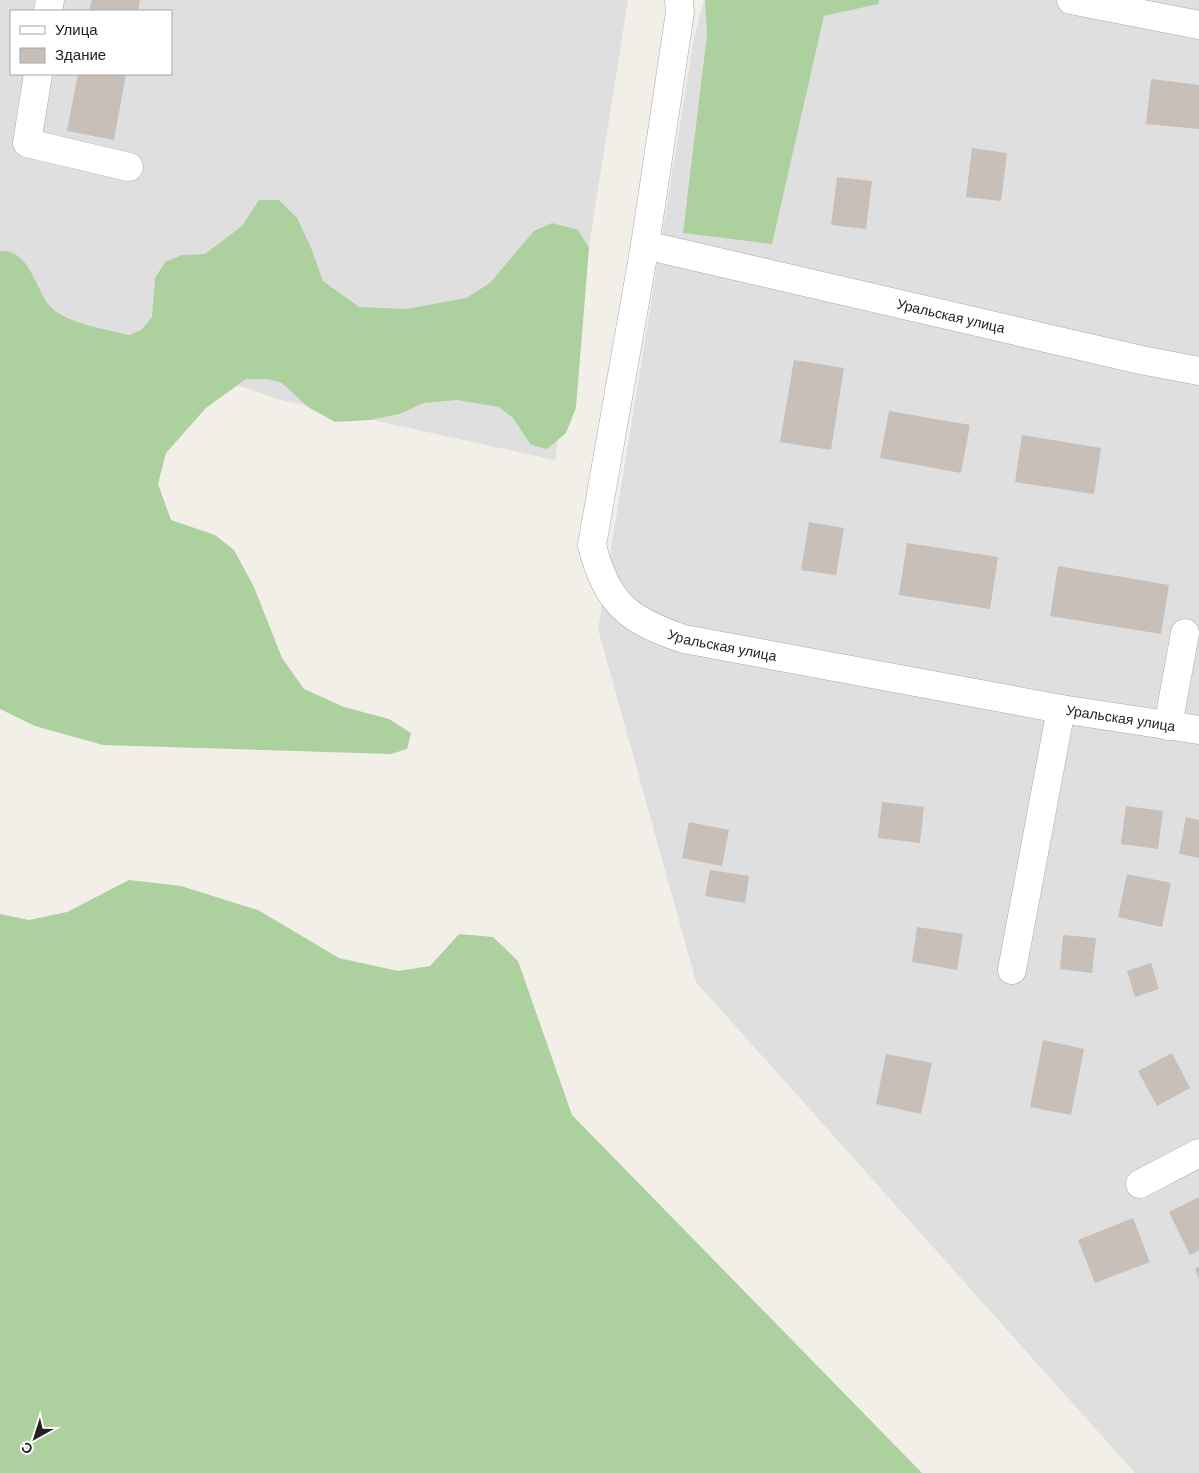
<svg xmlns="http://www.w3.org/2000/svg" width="1199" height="1473" viewBox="0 0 1199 1473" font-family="'DM Sans',sans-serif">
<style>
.residential{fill:#e0dfdf;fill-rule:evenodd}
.forest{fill:#add19e}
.building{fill:#c7bfb8}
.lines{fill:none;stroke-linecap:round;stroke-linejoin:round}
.minor-casing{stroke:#a9a9a9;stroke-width:29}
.minor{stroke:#fff;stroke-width:28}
.labels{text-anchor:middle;stroke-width:4.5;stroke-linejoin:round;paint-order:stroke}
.street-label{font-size:14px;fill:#222;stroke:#fff}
</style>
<rect width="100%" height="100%" fill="#f2efe9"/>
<path class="residential" d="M0,0H628L555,460L281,400L53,323L0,283ZM11,11H171V74H11Z
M704,0H1199V1473H1135L696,982L598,629L694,38Z"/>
<path class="forest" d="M705,0H879L878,4L824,16L772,244L683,233L707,35Z
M259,200H279L297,218L310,245L323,281L359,307L406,309L466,298L490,283L534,231L552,223L578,230L589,248L576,408L566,433L547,449L531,445L513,418L499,407L457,400L424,403L399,414L370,420L335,422L308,407L282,383L267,379H246L206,408L166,453L158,484L171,520L215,535L234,550L254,587L282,658L304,689L344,707L389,719L411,733L407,749L391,754L103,745L35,726L0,709V251C30,249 35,289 50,306C66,324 106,329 129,335L141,330L152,317L155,278L165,262L182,255L205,254L242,226Z
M129,880L181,886L258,910L339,958L398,971L430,966L459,934L493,937L518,961L572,1115L922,1473H0V914L29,920L67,912Z"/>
<path class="building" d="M92,0H140L138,11H89Z
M78,74H126L114,140L67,131Z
M1151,79L1199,85V129L1146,124Z
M972,148L1007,153L1001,201L966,197Z
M837,177L872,181L866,229L831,225Z
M794,360L844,368L831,450L780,442Z
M889,411L970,425L961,473L880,458Z
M1022,435L1101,448L1094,494L1015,482Z
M809,522L844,528L836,575L801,570Z
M907,543L998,557L990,609L899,595Z
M1058,566L1169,585L1161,634L1050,616Z
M882,802L924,807L920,843L878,838Z
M1126,806L1163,811L1158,849L1121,844Z
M1186,817L1199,820V858L1179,854Z
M689,822L729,830L722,866L682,858Z
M710,870L749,876L745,903L705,896Z
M1127,874L1171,883L1162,927L1118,917Z
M917,927L963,934L957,970L912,962Z
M1063,935L1096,938L1092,973L1060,969Z
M1151,963L1159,989L1135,997L1127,971Z
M1043,1040L1084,1049L1071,1115L1030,1107Z
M1172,1053L1190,1088L1157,1106L1138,1071Z
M886,1054L932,1063L921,1114L876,1104Z
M1199,1197V1250L1190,1255L1169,1212Z
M1133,1218L1150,1262L1095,1283L1078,1240Z
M1199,1267V1279L1195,1269Z"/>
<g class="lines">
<defs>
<g id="minor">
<path id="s1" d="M679,0L680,12L645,245L592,545C606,603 629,621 684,639L1061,709L1199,730"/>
<path d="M1071,0L1199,25"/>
<path d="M48,11L50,0"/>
<path d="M38,74L27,143L129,167"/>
<path id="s2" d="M645,245L1141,360L1199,371"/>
<path d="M1168,726L1185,633"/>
<path d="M1012,970L1061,709"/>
<path d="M1140,1184L1199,1153"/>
</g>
</defs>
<use href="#minor" class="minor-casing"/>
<use href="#minor" class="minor"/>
</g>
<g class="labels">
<g class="street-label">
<text dy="5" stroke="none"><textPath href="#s2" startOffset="314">Уральская улица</textPath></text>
<text dy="5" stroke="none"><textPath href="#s1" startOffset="731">Уральская улица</textPath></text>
<text dy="5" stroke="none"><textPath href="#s1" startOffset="1136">Уральская улица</textPath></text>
</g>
</g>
<rect x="10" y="10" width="162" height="65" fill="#ffffff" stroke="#a7a7a7"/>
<rect x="20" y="26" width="25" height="8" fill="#ffffff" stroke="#a7a7a7"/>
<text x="55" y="35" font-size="15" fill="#222222">Улица</text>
<rect x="20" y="48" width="25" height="15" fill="#c7bfb8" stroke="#a7a7a7"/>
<text x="55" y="60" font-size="15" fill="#222222">Здание</text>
<g transform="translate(35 1438) rotate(219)" stroke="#ffffff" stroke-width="4" paint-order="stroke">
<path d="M0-4L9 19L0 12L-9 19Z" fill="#222222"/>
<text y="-8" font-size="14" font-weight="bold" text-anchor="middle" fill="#222222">С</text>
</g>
</svg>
